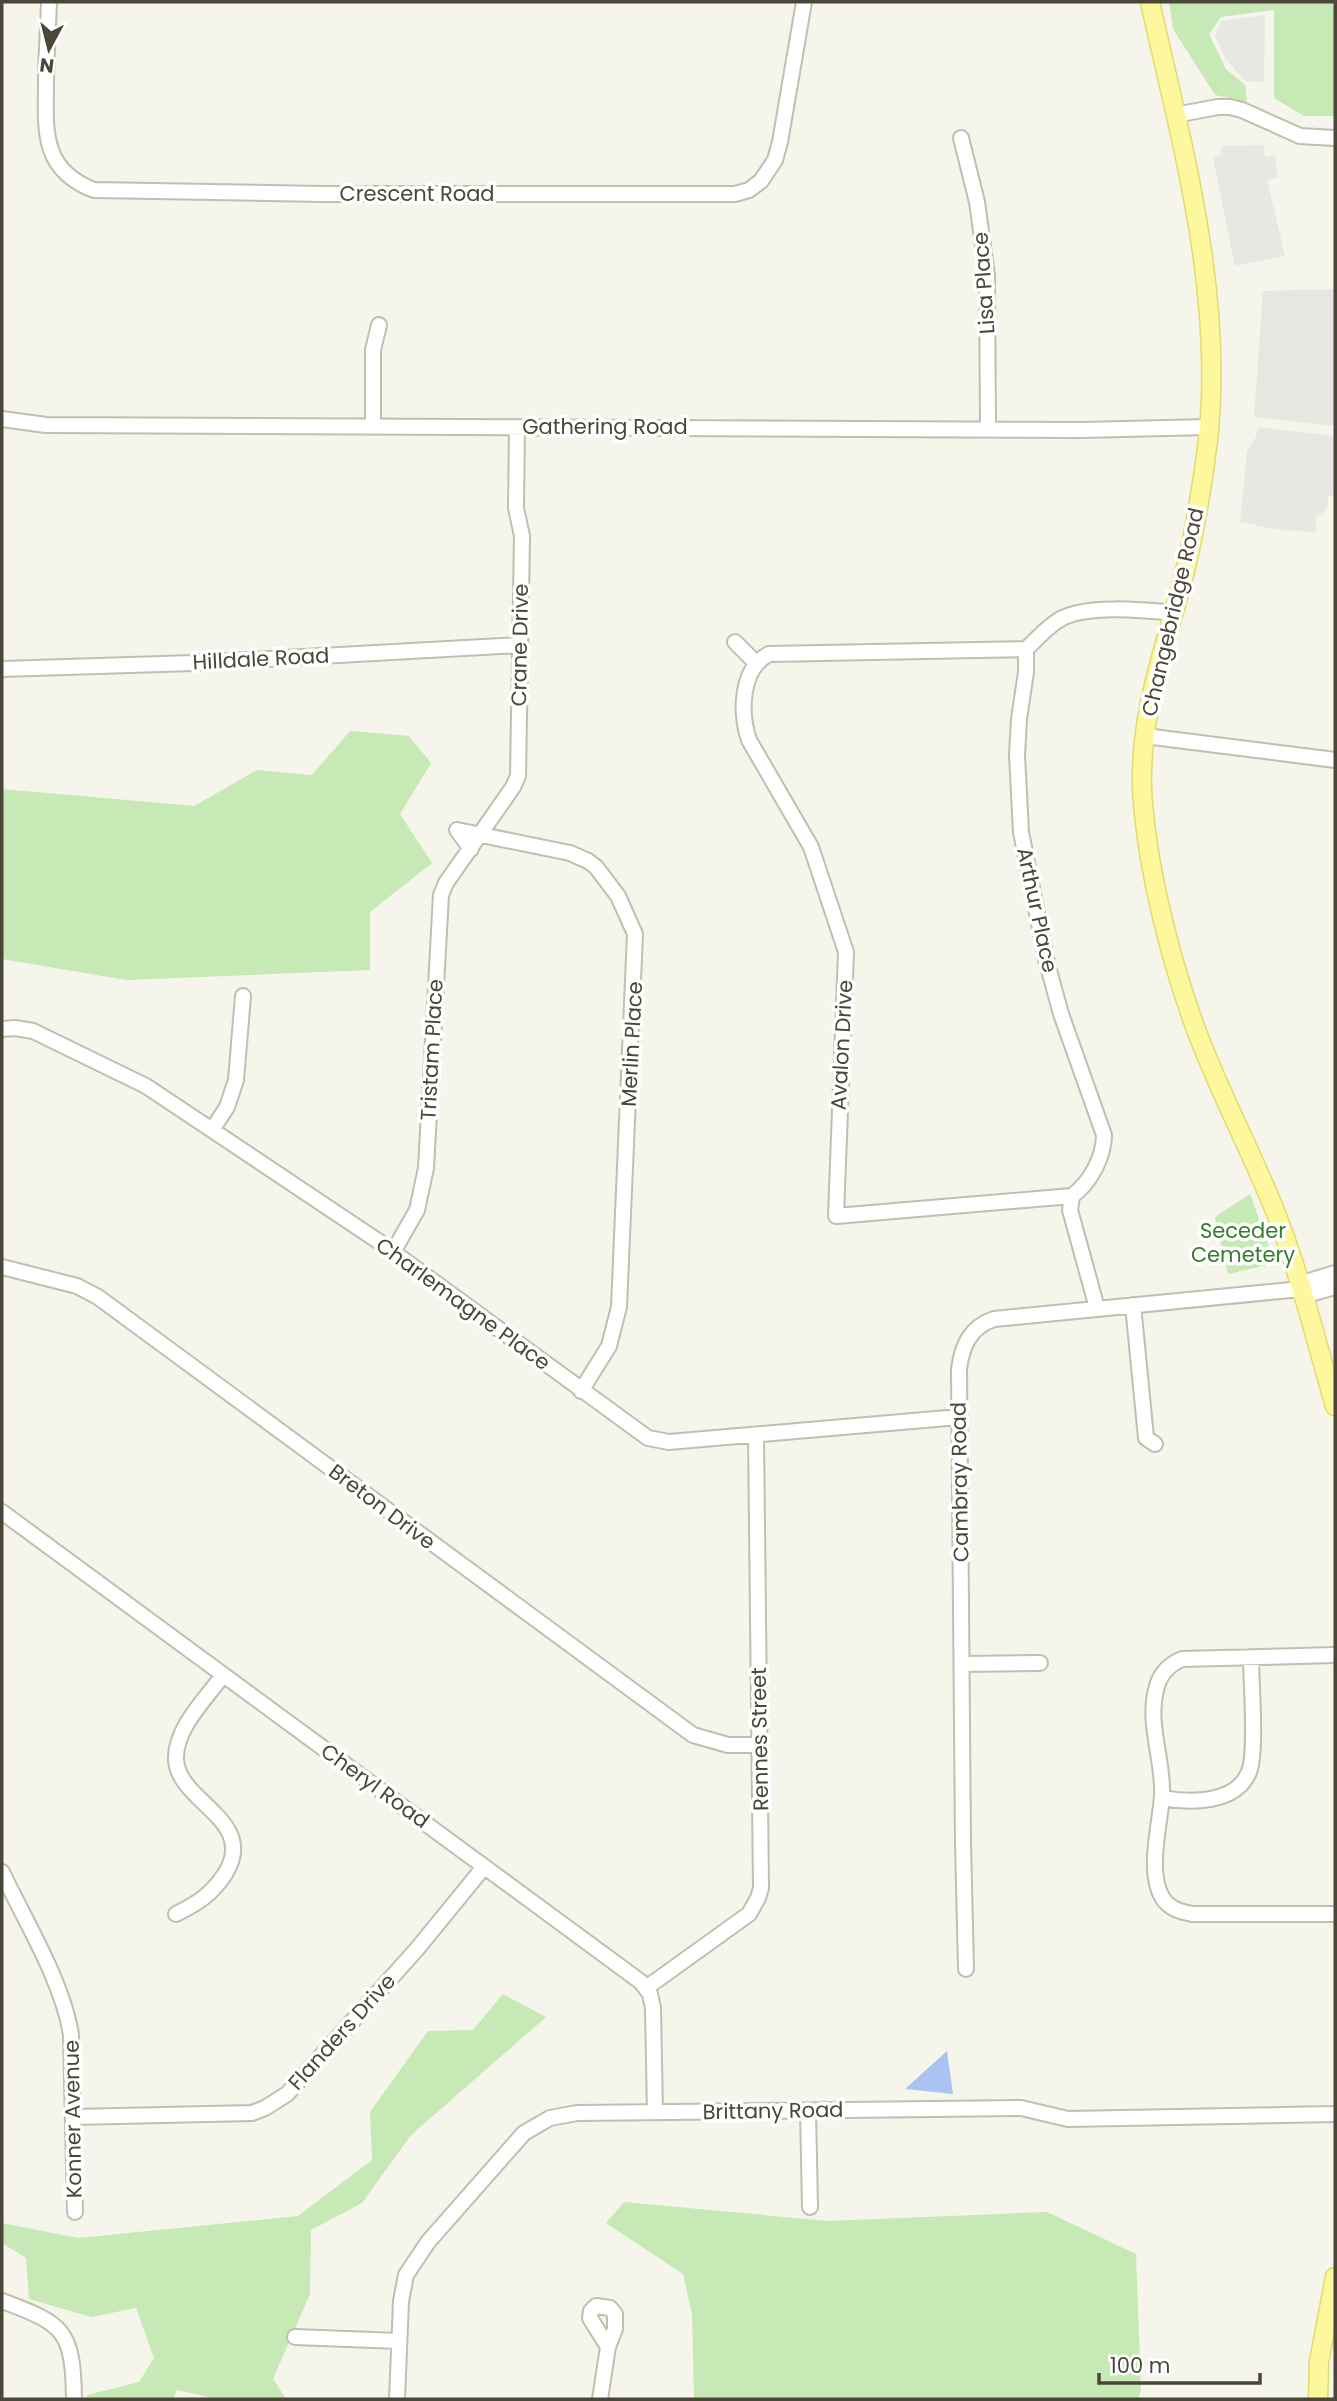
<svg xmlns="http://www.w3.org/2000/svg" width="1337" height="2401" viewBox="0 0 1337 2401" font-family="Poppins,sans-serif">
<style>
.industrial{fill:#e8e6e0}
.green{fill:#c6e9b5}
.parking{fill:#e7e7e3}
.water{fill:#aac3f0}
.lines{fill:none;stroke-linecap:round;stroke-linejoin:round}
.minor-casing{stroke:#c1bfae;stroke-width:18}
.major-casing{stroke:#e3db6c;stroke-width:21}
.minor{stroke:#fff;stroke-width:14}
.major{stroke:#fdf89d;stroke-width:18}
.labels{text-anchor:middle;stroke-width:7;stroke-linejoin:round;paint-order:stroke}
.street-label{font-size:21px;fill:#4a4739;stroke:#fff}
.park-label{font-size:21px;fill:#377c2c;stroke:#fff}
</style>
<rect width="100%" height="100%" fill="#f5f5eb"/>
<path class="industrial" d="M1335,289V426L1254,417L1263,291Z"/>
<path class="green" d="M1169,2H1335V116H1304L1274,98V10L1221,17L1209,34L1226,69L1245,85L1247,102L1215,95L1173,29Z
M350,731L409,736L431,763L400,814L432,863L370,912V970L126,980L2,959V789L194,806L257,770L312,775Z
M1250,1194L1275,1263L1228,1274L1215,1217Z
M503,1994L546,2017L411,2135L362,2203L311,2230L310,2294L273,2379L286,2399H217L177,2390L173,2399H87V2395L139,2382L154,2358L136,2308L91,2317L29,2299L26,2258L2,2243V2223L78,2238L298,2216L372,2160L370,2112L428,2031L473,2030Z
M624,2202L827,2221L1047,2212L1136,2254L1141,2390L1138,2399H694L692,2315L683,2274L606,2223Z"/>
<path class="parking" d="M1265,15L1264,82L1245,81L1226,59L1215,36L1221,21Z
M1263,145L1265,157L1275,156L1278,177L1267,180L1285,256L1235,266L1213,157L1221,155L1222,146Z
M1258,427L1335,436V460L1333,462L1335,463V496L1329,495L1326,510L1316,517V532L1280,530L1240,522L1247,451L1256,437Z"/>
<path class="water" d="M947,2051L953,2094L905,2089Z"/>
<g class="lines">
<defs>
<path id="minor" d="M49,2C48,31 46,59 46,88C45,135 44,171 94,190L323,194H735L749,190L761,181L775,160L780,142L804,2
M1175,115L1218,107H1230L1242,110L1300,136L1335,138
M961,138L977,202L987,275L988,429
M2,419L46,425L1081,430L1209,427
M373,426V350L379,325
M735,642L756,663
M1026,649L769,654C740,669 740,713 749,740L811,847L846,952L836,1216L1072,1196
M2,669L193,663L521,645
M1145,736L1335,760
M471,849L457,830L570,853L588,861L596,867L618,896L635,934L619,1307L609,1346L581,1391
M2,1029L15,1028L33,1031L146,1086L212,1130L378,1241L648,1438L669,1442L959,1417
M212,1130L227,1107L236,1080L243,996
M393,1252L417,1210L426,1168L441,895L446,883L513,787L518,776L522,536L516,508L517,427
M2,1267L77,1286L98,1297L693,1735L728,1745H760
M1299,1284L1335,1273
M1303,1296L1335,1287
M1133,1305L1146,1438L1155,1444
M1097,1308L1070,1210L1072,1196C1090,1183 1104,1157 1104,1135L1061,1014L1046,959L1021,832L1017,755L1019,719L1026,672V649C1037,639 1047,627 1059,620C1084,604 1144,610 1173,613
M2,1512L641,1982L650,1994L653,2008L655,2112
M1335,1655L1182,1659C1168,1665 1159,1675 1156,1690C1147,1724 1164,1762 1162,1796C1160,1825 1147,1871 1162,1897C1169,1909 1181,1912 1193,1914H1335
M963,1664L1040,1663
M1162,1798C1190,1803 1236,1804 1249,1772C1257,1752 1251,1682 1251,1657
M2,1872C25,1921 63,1982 71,2035L75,2212
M176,1914C198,1903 211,1895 225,1874C259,1820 177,1802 176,1759C175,1728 206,1699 223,1675
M966,1969L963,1843L959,1369C962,1346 970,1327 994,1319L1301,1289
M646,1988L749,1914L758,1898L761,1888L756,1435
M808,2111L810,2207
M73,2117L252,2113L265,2108L287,2094L417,1949L484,1867
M2,2301C64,2324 73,2330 74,2399
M596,2306L610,2308L615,2314V2329L608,2347L590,2318L591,2311Z
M295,2337L399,2341
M397,2399L401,2301L406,2275L428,2242L524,2133L550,2118L577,2113L1021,2108L1068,2119L1335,2114
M600,2399L608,2347"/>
<path id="major" d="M1150,2C1182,145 1224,293 1208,440C1202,488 1194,537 1182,583C1162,656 1136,727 1143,804C1149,875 1170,957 1194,1024C1217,1088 1250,1148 1275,1211C1300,1274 1316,1341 1335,1406
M1318,2399L1319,2362L1335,2277"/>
</defs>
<use href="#minor" class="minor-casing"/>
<use href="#major" class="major-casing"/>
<use href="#minor" class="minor"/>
<use href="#major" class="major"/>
</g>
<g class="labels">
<g class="street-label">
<text x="417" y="201">Crescent Road</text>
<text transform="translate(984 283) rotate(-94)" y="7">Lisa Place</text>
<text x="605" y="434">Gathering Road</text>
<text transform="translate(1173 612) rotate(-77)" y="7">Changebridge Road</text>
<text transform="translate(520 645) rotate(-89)" y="7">Crane Drive</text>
<text transform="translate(261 659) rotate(-3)" y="7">Hilldale Road</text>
<text transform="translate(1037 910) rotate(78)" y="7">Arthur Place</text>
<text transform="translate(632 1044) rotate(-87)" y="7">Merlin Place</text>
<text transform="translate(842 1045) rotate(-87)" y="7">Avalon Drive</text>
<text transform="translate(432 1050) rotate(-87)" y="7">Tristam Place</text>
<text transform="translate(463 1304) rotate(36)" y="7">Charlemagne Place</text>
<text transform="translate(960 1482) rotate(-91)" y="7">Cambray Road</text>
<text transform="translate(382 1507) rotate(37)" y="7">Breton Drive</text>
<text transform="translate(760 1739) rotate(-91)" y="7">Rennes Street</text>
<text transform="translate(375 1786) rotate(36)" y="7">Cheryl Road</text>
<text transform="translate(342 2032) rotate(-48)" y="7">Flanders Drive</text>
<text transform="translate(773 2111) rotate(-1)" y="7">Brittany Road</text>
<text transform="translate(73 2119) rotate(-91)" y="7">Konner Avenue</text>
</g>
<g class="park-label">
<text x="1243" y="1238">Seceder<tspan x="1243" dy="24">Cemetery</tspan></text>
</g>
</g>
<rect width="1337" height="2401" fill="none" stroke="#4a4739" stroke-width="7"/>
<g transform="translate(49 49) rotate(187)" stroke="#ffffff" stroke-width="5" paint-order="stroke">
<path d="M0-5L12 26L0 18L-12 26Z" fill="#4a4739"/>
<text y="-10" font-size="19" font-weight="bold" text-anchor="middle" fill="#4a4739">N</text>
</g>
<path d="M1099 2373v10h161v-10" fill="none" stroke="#4a4739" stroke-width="3.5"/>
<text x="1110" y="2373" font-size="21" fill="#4a4739" stroke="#ffffff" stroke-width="5" paint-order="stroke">100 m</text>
</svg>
